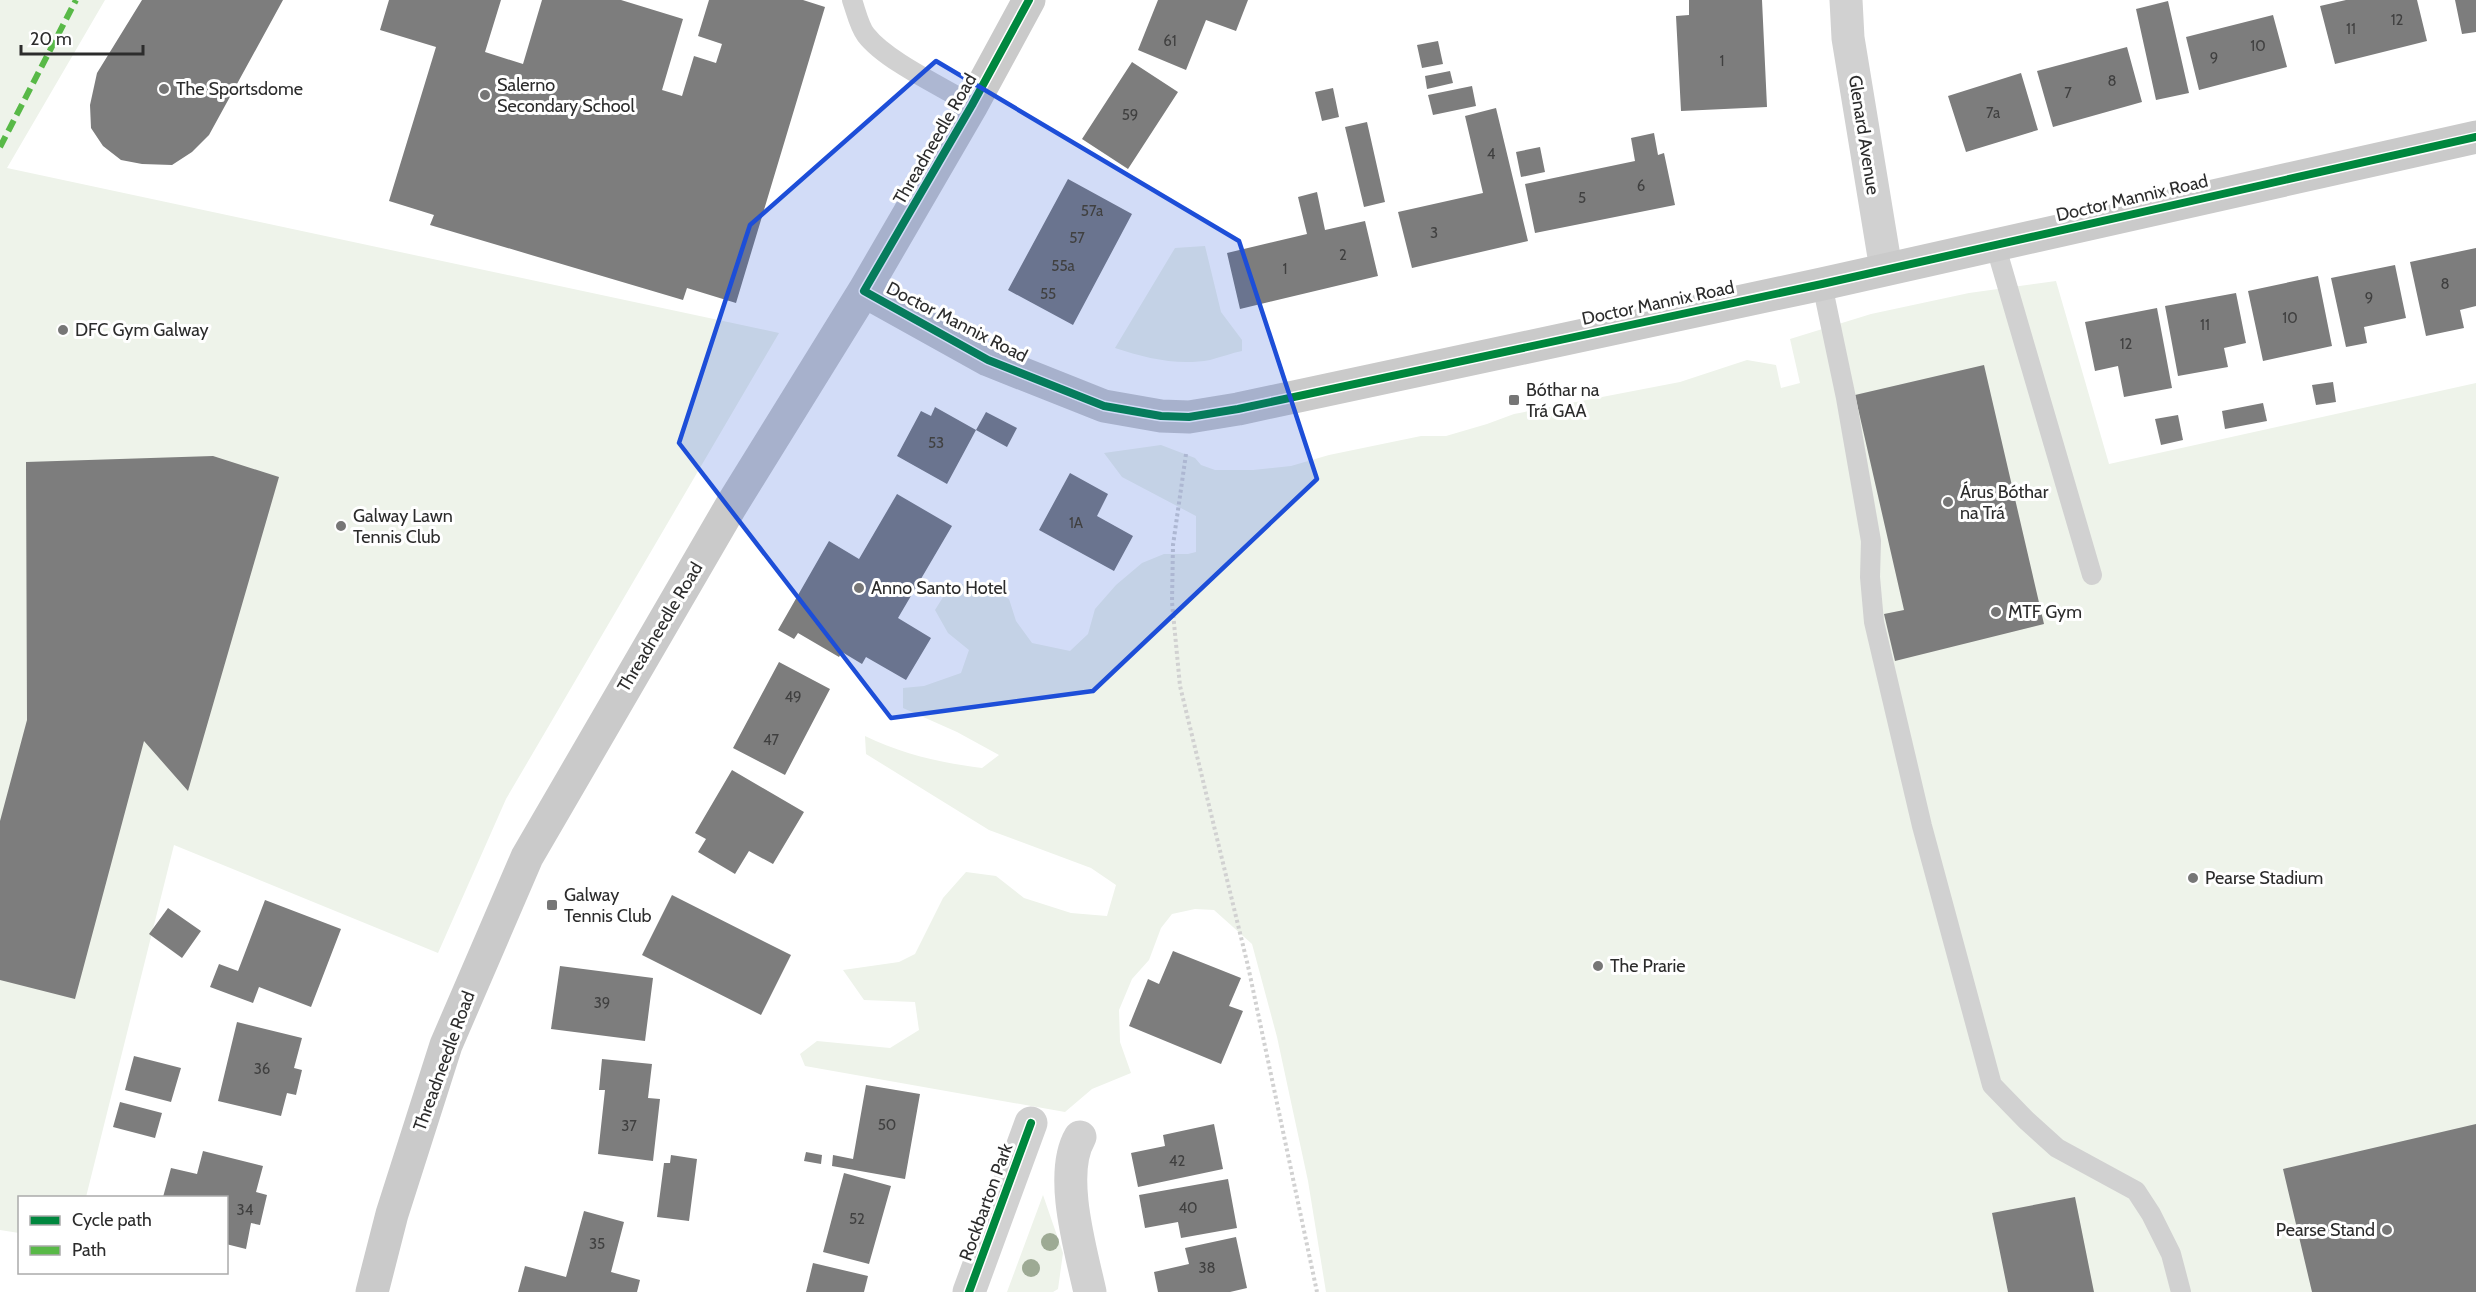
<svg xmlns="http://www.w3.org/2000/svg" width="2476" height="1292" viewBox="0 0 2476 1292" font-family="Cabin,sans-serif">
<style>
.green{fill:#eef3ea}
.building{fill:#7d7d7d}
.lines{fill:none;stroke-linecap:round;stroke-linejoin:round}
.path{stroke:#d1d1d1;stroke-width:4;stroke-dasharray:3 3;stroke-linecap:butt}
.lane{stroke:#d1d1d1;stroke-width:20}
.street{stroke:#d1d1d1;stroke-width:33}
.secondary{stroke:#cacaca;stroke-width:33}
.quiet{stroke:#58b947;stroke-width:6;stroke-dasharray:12 6;stroke-linecap:butt}
.cycleway-casing{stroke:#fff;stroke-width:11}
.cycleway{stroke:#00873e;stroke-width:8}
.tree{fill:#9daa94}
.marked{fill:#1d4ed8;fill-opacity:0.2;stroke:#1d4ed8;stroke-width:4.5;stroke-linejoin:round}
.poi-dot{fill:#767676;stroke:#fff;stroke-width:2}
.labels{text-anchor:middle;stroke-width:6;stroke-linejoin:round;paint-order:stroke}
.number-label{font-size:15px;fill:#404040}
.poi-label{font-size:18px;fill:#2c2c2c;stroke:#fff;text-anchor:start}
.street-label{font-size:18px;fill:#2c2c2c;stroke:#fff}
</style>
<rect width="100%" height="100%" fill="#fff"/>
<path class="green" d="M0,0H105L7,168L779,333L506,799L438,953L174,845L86,1197L20,1198L19,1233L0,1230Z
M1205,246L1221,312L1242,340V351C1232,353 1221,357 1210,360C1177,366 1146,358 1115,348L1175,248Z
M2056,281L2109,464L2476,383V1292H1326L1308,1181L1277,1037L1252,944L1214,910L1195,909L1172,914L1161,928L1149,960L1132,979L1119,1010L1120,1042L1131,1073L1092,1089L1065,1112L805,1066L800,1054L817,1041L890,1048L919,1030L915,1002L864,1000L843,970L899,962L915,954L943,898L966,872L996,876L1024,898L1071,913L1107,916L1116,885L1091,868L989,830L866,754L865,736C902,754 941,763 982,768L999,755L957,732L903,708V688L924,686L961,673L969,650L948,633L935,610L950,586L977,582L1009,599L1016,621L1032,643L1070,651L1088,634L1095,609L1116,585L1142,563L1164,554H1188L1196,552V516L1122,477L1104,453L1161,445L1195,458L1201,465L1215,470H1253L1291,466L1329,455L1421,436H1446L1487,424L1514,414L1680,382L1747,360L1776,365L1781,388L1800,383L1790,339L1871,314L1969,293Z
M1043,1195L1063,1253L1058,1289L1053,1292H1007Z"/>
<path class="building" d="M142,0H283L209,135L192,152L172,165L142,164L121,160L103,146L91,128L90,105L97,73Z
M389,0H501L485,52L523,64L542,0H621L683,19L662,90L682,96L694,56L716,63L722,44L698,36L709,0H803L825,7L736,303L687,288L683,300L430,225L434,215L389,201L436,47L380,30Z
M1158,0H1248L1236,31L1206,20L1186,70L1138,50Z
M1689,0H1762L1767,107L1681,111L1676,16L1689,15Z
M2346,0H2417L2427,41L2335,64L2320,6Z
M2455,0H2476V32L2462,34Z
M2168,1L2189,93L2156,100L2136,9Z
M2273,15L2287,67L2199,90L2186,37Z
M1438,41L1443,64L1422,68L1417,45Z
M2127,47L2142,102L2053,127L2037,71Z
M1132,62L1178,92L1128,169L1082,139Z
M1450,71L1453,83L1427,89L1425,76Z
M2021,73L2038,130L1966,152L1948,96Z
M1472,86L1476,106L1433,115L1428,95Z
M1333,88L1339,117L1322,121L1315,92Z
M1496,108L1528,241L1412,268L1398,212L1483,193L1465,116Z
M1367,122L1385,202L1364,207L1345,127Z
M1654,133L1658,155L1664,153L1675,205L1535,233L1525,184L1635,161L1631,138Z
M1540,147L1545,172L1521,177L1516,152Z
M1068,179L1132,214L1073,325L1008,290Z
M1317,192L1325,230L1365,221L1378,276L1240,309L1227,253L1307,234L1298,197Z
M2476,248V306L2460,310L2464,328L2426,336L2410,262Z
M2395,265L2406,318L2364,327L2367,343L2346,347L2331,278Z
M2318,276L2332,346L2263,361L2248,291Z
M2236,293L2246,343L2224,348L2228,367L2178,376L2165,306Z
M2157,308L2172,388L2124,397L2118,366L2095,371L2085,322Z
M1984,365L2044,624L1895,661L1884,614L1904,610L1855,395Z
M2333,382L2336,402L2316,405L2312,385Z
M2263,403L2267,421L2225,429L2222,411Z
M935,407L976,430L947,484L897,456L921,411L931,416Z
M986,412L1017,428L1007,447L976,430Z
M2178,415L2183,440L2161,445L2155,419Z
M213,456L279,477L188,791L144,741L75,999L0,980V821L27,720L26,462Z
M1070,473L1108,494L1097,516L1133,536L1114,571L1039,530Z
M897,494L952,526L898,618L931,638L906,680L866,657L862,664L842,652L839,657L798,633L794,639L778,630L829,541L859,559Z
M779,662L830,689L785,775L733,748Z
M732,770L804,812L773,864L749,851L735,874L698,852L706,839L695,833Z
M672,895L791,955L761,1015L642,955Z
M265,900L341,929L311,1007L259,987L253,1003L210,987L219,964L238,971Z
M168,908L201,931L182,958L149,934Z
M1173,951L1241,978L1229,1006L1243,1011L1221,1064L1129,1026L1148,979L1159,984Z
M560,966L653,978L645,1041L551,1029Z
M237,1022L302,1038L294,1068L302,1070L296,1095L287,1093L281,1116L218,1101Z
M134,1056L181,1068L171,1102L125,1090Z
M602,1059L652,1064L648,1098L660,1099L653,1161L598,1154L605,1090H599Z
M866,1085L920,1094L905,1179L832,1166L833,1155L853,1159Z
M120,1102L162,1113L155,1138L113,1127Z
M1214,1124L1223,1169L1138,1187L1131,1153L1165,1146L1163,1135Z
M2476,1124V1292H2312L2283,1169Z
M203,1151L263,1166L256,1192L267,1195L260,1225L251,1223L246,1249L226,1244V1197H163L171,1168L197,1174Z
M806,1152L822,1155L821,1164L804,1161Z
M671,1155L697,1159L689,1221L657,1217L664,1163H670Z
M844,1173L891,1186L869,1264L823,1252Z
M1228,1179L1237,1228L1181,1238L1178,1222L1145,1228L1139,1195Z
M2075,1197L2094,1292H2008L1992,1213Z
M584,1211L624,1222L611,1272L640,1280L637,1292H518L525,1266L566,1277Z
M1236,1237L1247,1288L1230,1292H1158L1154,1272L1189,1264L1185,1248Z
M813,1263L868,1276L864,1292H806Z"/>
<g class="lines">
<path class="path" d="M1186,454L1173,545L1172,602L1180,686L1248,966L1317,1292"/>
<path class="lane" d="M852,0C856,11 859,26 866,35C886,61 943,87 972,105
M1995,244L2092,575
M1822,284L1846,398L1871,541L1870,577L1874,622L1922,826L1992,1085L2026,1120L2057,1148L2136,1191L2151,1214L2171,1254L2181,1292"/>
<path class="street" d="M1846,0L1848,38L1886,269
M1080,1137C1058,1174 1081,1251 1090,1292
M969,1292L1031,1123"/>
<path class="secondary" d="M864,291L988,360L1104,406L1161,416L1189,417L1238,409L1822,284L2476,137
M372,1292L392,1214L446,1045L527,857L731,506L864,291L972,105L1029,0"/>
<path class="quiet" d="M0,147L76,0"/>
<defs>
<path id="cycleway" d="M1029,0L972,105L864,291L988,360L1104,406L1161,416L1189,417L1238,409L1822,284L2476,137
M969,1292L1031,1123"/>
</defs>
<use href="#cycleway" class="cycleway-casing"/>
<use href="#cycleway" class="cycleway"/>
</g>
<g class="tree">
<circle cx="1050" cy="1242" r="9"/>
<circle cx="1031" cy="1268" r="9"/>
</g>
<path class="marked" d="M936,61L1239,241L1317,479L1093,691L891,718L679,443L750,225Z"/>
<g class="poi-dot">
<circle cx="164" cy="89" r="6"/>
<circle cx="485" cy="95" r="6"/>
<circle cx="63" cy="330" r="6"/>
<rect x="1508" y="394" width="12" height="12" rx="3"/>
<circle cx="1948" cy="502" r="6"/>
<circle cx="341" cy="526" r="6"/>
<circle cx="859" cy="588" r="6"/>
<circle cx="1996" cy="612" r="6"/>
<circle cx="2193" cy="878" r="6"/>
<rect x="546" y="899" width="12" height="12" rx="3"/>
<circle cx="1598" cy="966" r="6"/>
<circle cx="2387" cy="1230" r="6"/>
</g>
<g class="labels">
<g class="number-label">
<text x="2397" y="25">12</text>
<text x="2351" y="34">11</text>
<text x="1170" y="46">61</text>
<text x="2258" y="51">10</text>
<text x="2214" y="63">9</text>
<text x="1722" y="66">1</text>
<text x="2112" y="86">8</text>
<text x="2068" y="98">7</text>
<text x="1993" y="118">7a</text>
<text x="1130" y="120">59</text>
<text x="1491" y="159">4</text>
<text x="1641" y="191">6</text>
<text x="1582" y="203">5</text>
<text x="1092" y="216">57a</text>
<text x="1434" y="238">3</text>
<text x="1077" y="243">57</text>
<text x="1343" y="260">2</text>
<text x="1063" y="271">55a</text>
<text x="1285" y="274">1</text>
<text x="2445" y="289">8</text>
<text x="1048" y="299">55</text>
<text x="2369" y="303">9</text>
<text x="2290" y="323">10</text>
<text x="2205" y="330">11</text>
<text x="2126" y="349">12</text>
<text x="936" y="448">53</text>
<text x="1076" y="528">1A</text>
<text x="793" y="702">49</text>
<text x="771" y="745">47</text>
<text x="602" y="1008">39</text>
<text x="262" y="1074">36</text>
<text x="887" y="1130">50</text>
<text x="629" y="1131">37</text>
<text x="1177" y="1166">42</text>
<text x="1188" y="1213">40</text>
<text x="245" y="1215">34</text>
<text x="857" y="1224">52</text>
<text x="597" y="1249">35</text>
<text x="1207" y="1273">38</text>
</g>
<g class="poi-label">
<text x="497" y="91">Salerno<tspan x="497" dy="21">Secondary School</tspan></text>
<text x="176" y="95">The Sportsdome</text>
<text x="75" y="336">DFC Gym Galway</text>
<text x="1526" y="396">Bóthar na<tspan x="1526" dy="21">Trá GAA</tspan></text>
<text x="1960" y="498">Árus Bóthar<tspan x="1960" dy="21">na Trá</tspan></text>
<text x="353" y="522">Galway Lawn<tspan x="353" dy="21">Tennis Club</tspan></text>
<text x="871" y="594">Anno Santo Hotel</text>
<text x="2008" y="618">MTF Gym</text>
<text x="2205" y="884">Pearse Stadium</text>
<text x="564" y="901">Galway<tspan x="564" dy="21">Tennis Club</tspan></text>
<text x="1610" y="972">The Prarie</text>
<text x="2375" y="1236" text-anchor="end">Pearse Stand</text>
</g>
<g class="street-label">
<text transform="translate(1864 135) rotate(81)" y="6">Glenard Avenue</text>
<text transform="translate(935 139) rotate(-60)" y="6">Threadneedle Road</text>
<text transform="translate(2132 198) rotate(-13)" y="6">Doctor Mannix Road</text>
<text transform="translate(1658 303) rotate(-12)" y="6">Doctor Mannix Road</text>
<text transform="translate(957 322) rotate(27)" y="6">Doctor Mannix Road</text>
<text transform="translate(660 627) rotate(-59)" y="6">Threadneedle Road</text>
<text transform="translate(444 1061) rotate(-70)" y="6">Threadneedle Road</text>
<text transform="translate(986 1202) rotate(-70)" y="6">Rockbarton Park</text>
</g>
</g>
<rect x="18" y="1196" width="210" height="78" fill="#ffffff" stroke="#ababab" stroke-width="1.5"/>
<rect x="30" y="1216" width="30" height="9" fill="#00873e" stroke="#ababab" stroke-width="1.5"/>
<text x="72" y="1226" font-size="18" fill="#2c2c2c">Cycle path</text>
<rect x="30" y="1246" width="30" height="9" fill="#58b947" stroke="#ababab" stroke-width="1.5"/>
<text x="72" y="1256" font-size="18" fill="#2c2c2c">Path</text>
<path d="M21 45v9h122v-9" fill="none" stroke="#2c2c2c" stroke-width="3"/>
<text x="30" y="45" font-size="18" fill="#2c2c2c" stroke="#ffffff" stroke-width="4.5" paint-order="stroke">20 m</text>
</svg>
